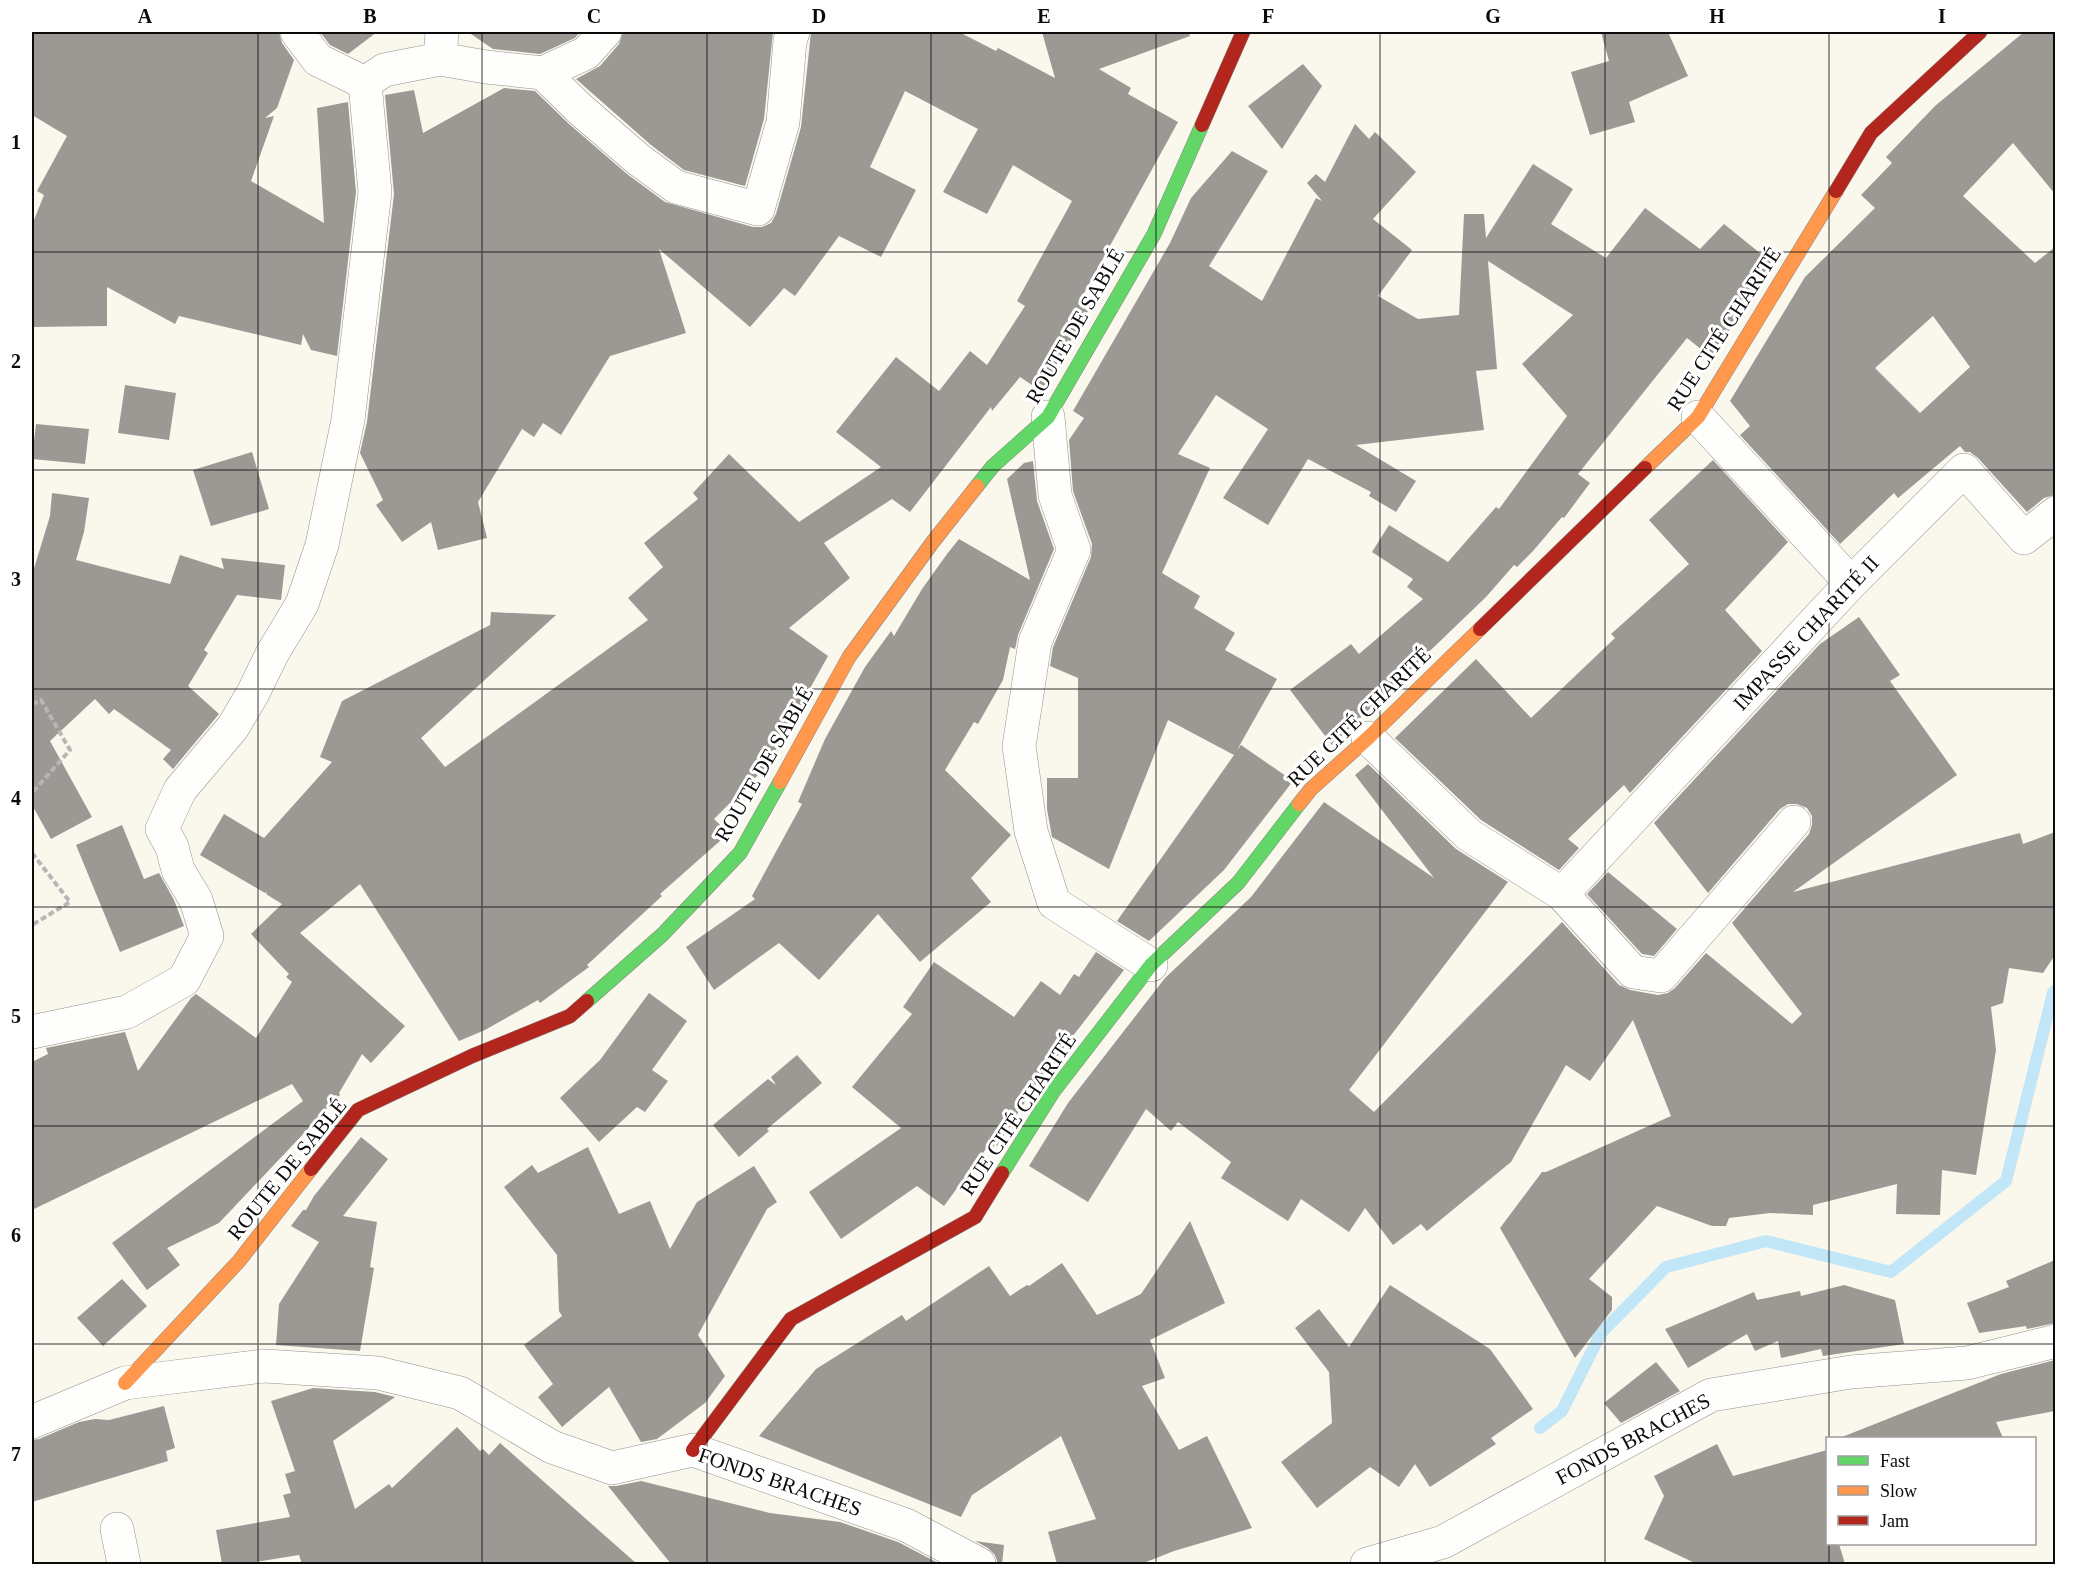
<svg xmlns="http://www.w3.org/2000/svg" width="2087" height="1596" viewBox="0 0 2087 1596" font-family="Georgia,serif">
<style>
.lines{fill:none;stroke-linecap:round;stroke-linejoin:round}
.stream{stroke:#c1e6f7;stroke-width:12}
.building{fill:#9c9994;fill-rule:evenodd}
.street-casing{stroke:#93918d;stroke-width:34}
.fast-casing{stroke:#898883;stroke-width:15}
.slow-casing{stroke:#898883;stroke-width:15}
.jam-casing{stroke:#898883;stroke-width:15}
.path{stroke:#b7b6b5;stroke-width:4;stroke-dasharray:6 3;stroke-linecap:butt}
.street{stroke:#fefefc;stroke-width:33}
.fast{stroke:#63d668;stroke-width:14}
.slow{stroke:#ff974d;stroke-width:14}
.jam{stroke:#b3261e;stroke-width:14}
.grid{fill:none;stroke:#0b0b0b;stroke-width:1.5;stroke-opacity:0.55}
.labels{text-anchor:middle;stroke-width:6;stroke-linejoin:round;paint-order:stroke}
.street-label{font-size:21px;fill:#0b0b0b;stroke:#fff}
.neatline{fill:none;stroke:#0b0b0b;stroke-width:2}
.grid-label{font-size:20px;text-anchor:middle;font-weight:bold;fill:#0b0b0b}
</style>
<rect width="100%" height="100%" fill="#faf7ed"/>
<g class="lines">
<path class="stream" d="M1540,1428L1562,1411L1601,1333L1666,1267L1766,1241L1891,1272L2006,1181L2053,993L2056,990"/>
</g>
<path class="building" d="M32,32H279L282,43L294,60L277,108L265,118L274,116L251,181L324,223L317,108L348,102L356,192L337,356L311,350L303,334L301,345L179,316L175,324L107,287V326L32,327V225L44,195L37,191L67,136L32,115Z
M320,32H377L348,54L330,45Z
M468,32H580L575,38L540,54L493,49Z
M623,32H773L764,119L745,186L684,170L651,145L576,79L600,66L619,44Z
M811,32H959L996,51L998,48L1055,78L1042,32H1189L1190,36L1099,69L1131,88L1128,94L1178,122L1078,304L1088,311L1041,391L1020,377L992,411L991,407L910,512L892,499L824,543L850,578L789,628L828,656L767,766L714,819L729,833L660,894L662,896L587,965L589,967L540,1003L538,1000L485,1030L459,1041L360,884L300,933L405,1026L371,1063L362,1054L339,1093L340,1095L219,1223L167,1248L180,1265L147,1290L112,1243L303,1101L292,1084L32,1210V1062L48,1054L46,1048L125,1032L138,1071L191,998L196,994L256,1038L292,982L286,977L289,974L251,934L282,904L266,894L267,892L265,893L200,855L224,814L264,838L332,762L320,757L342,701L490,625L491,612L556,615L421,738L445,767L648,620L628,598L663,567L644,543L698,499L693,493L729,454L799,522L881,467L836,432L896,357L939,391L970,351L987,365L1025,306L1017,301L1072,201L1013,165L987,214L943,192L978,129L905,91L870,167L916,190L881,257L839,236L795,296L784,288L750,327L659,249L686,333L610,356L561,435L543,423L534,437L522,429L478,502L487,538L438,550L431,522L402,542L376,505L383,500L360,453L367,422L394,194L385,95L414,90L423,133L504,88L535,91L569,124L627,174L665,202L753,227H762L771,223L776,214L801,127Z
M1601,32H1668L1688,76L1629,102L1635,122L1590,135L1571,72L1609,61Z
M2024,32H2055V194L2013,143L1963,196L2035,263L2055,247V495L2044,498L2027,512L1978,458L1970,452H1965L1960,446L1898,498L1894,493L1840,544L1740,435L1750,426L1730,401L1805,277L1875,208L1861,195L1892,163L1886,157L1935,106ZM1933,316L1970,367L1920,413L1875,368Z
M1303,64L1322,86L1282,149L1248,106Z
M1355,124L1369,139L1375,132L1416,172L1373,219L1412,250L1378,296L1418,319L1459,315L1464,214H1484L1486,238L1533,164L1573,189L1551,224L1606,258L1645,208L1700,249L1724,224L1771,262L1712,358L1687,338L1578,474L1590,483L1564,518L1562,517L1533,551L1517,567L1514,565L1486,597L1332,745L1290,690L1351,644L1359,654L1423,599L1407,587L1413,579L1372,552L1389,525L1448,562L1496,507L1499,509L1567,416L1522,364L1573,315L1488,261L1497,369L1476,371L1484,430L1356,445L1416,481L1396,512L1369,496L1371,492L1308,459L1268,525L1223,498L1268,429L1216,395L1178,454L1210,468L1162,573L1200,596L1194,608L1235,633L1225,650L1277,679L1237,750L1241,745L1293,781L1224,870L1149,941L1117,921L1234,755L1168,720L1109,869L1052,837L1047,809V778H1078V678L1050,666L1053,647L1091,557L1092,544L1073,491L1069,440L1084,418L1073,411L1170,243L1191,198L1232,151L1268,171L1209,266L1262,301L1316,198L1322,201L1307,183L1316,174L1325,182Z
M125,385L176,393L169,440L118,433Z
M36,424L89,429L85,464L32,459Z
M252,452L269,509L211,526L193,470Z
M1713,460L1788,542L1725,610L1762,651L1630,793L1624,785L1568,839L1579,848L1559,870L1481,820L1395,738L1476,659L1531,718L1615,638L1611,634L1689,564L1649,520Z
M1033,461L1037,501L1054,549L1018,635L1015,649L1010,647L1003,680L978,724L974,722L945,770L1011,835L971,878L991,902L920,962L878,914L819,980L779,943L714,990L686,947L755,899L752,896L802,804L798,802L825,739L865,667L891,631L894,636L922,589L947,554L959,539L1030,580L1007,479L1024,463Z
M52,493L89,498L84,532L76,560L170,584L180,555L224,569L221,558L285,565L281,600L237,595L204,650L208,653L188,686L219,714L173,769L163,759L171,750L114,709L109,714L95,699L50,741L92,817L51,839L32,805V575L50,516Z
M1859,617L1900,675L1890,681L1957,775L1793,892L2020,833L2023,844L2055,832V955L2043,973L2009,968L2003,1003L1991,1007L1996,1050L1976,1175L1942,1170L1940,1215L1896,1214L1897,1184L1813,1205V1215L1770,1213L1729,1218L1726,1226H1712L1657,1206L1589,1279L1612,1297V1310L1575,1358L1500,1228L1542,1172H1546L1671,1116L1633,1020L1590,1081L1566,1065L1511,1162L1427,1231L1421,1224L1393,1245L1365,1208L1349,1232L1301,1199L1288,1221L1221,1178L1231,1162L1178,1122L1171,1131L1146,1109L1088,1202L1029,1166L1068,1103L1165,978L1251,897L1324,802L1434,878L1355,775L1368,764L1456,849L1508,882L1349,1090L1374,1112L1562,922L1619,985L1630,990L1658,995L1668,993L1675,988L1706,953L1792,1024L1802,1014L1732,923L1809,834L1812,825V816L1807,808L1797,804H1788L1780,809L1708,893L1654,823L1820,644Z
M122,825L144,879L159,873L174,900L184,926L120,952L76,845Z
M1608,872L1677,929L1654,956L1642,954L1587,894Z
M1096,952L1124,970L1038,1081L997,1146L995,1144L992,1149L988,1146L944,1206L917,1186L841,1239L809,1192L901,1128L852,1087L912,1014L903,1007L934,962L1014,1017L1041,981L1060,995L1074,974L1079,977Z
M649,993L687,1021L652,1070L668,1081L645,1112L637,1107L599,1142L560,1098L600,1060Z
M797,1055L822,1083L767,1129L769,1131L739,1157L713,1125L768,1079L776,1085L771,1077Z
M361,1137L388,1159L343,1216L377,1222L370,1267L374,1268L360,1351L276,1345L279,1304L319,1242L291,1226L303,1210H306L314,1196Z
M588,1147L619,1214L650,1201L670,1249L697,1202L754,1166L777,1202L767,1209L698,1335L725,1376L705,1403L657,1439L641,1442L609,1387L562,1427L538,1397L553,1384L524,1345L562,1316L559,1311L557,1255L504,1187L532,1165L538,1173Z
M1190,1221L1225,1303L1150,1340L1165,1378L1142,1386L1179,1450L1207,1436L1252,1528L1174,1551L1141,1564H1057L1048,1532L1096,1519L1061,1436L972,1495L961,1517L759,1436L816,1369L902,1315L906,1321L989,1266L1010,1296L1027,1285L1029,1286L1062,1263L1097,1315L1141,1294Z
M2055,1260V1323L2027,1329L2026,1326L1979,1333L1967,1303L2009,1287L2006,1281Z
M122,1279L147,1306L103,1346L77,1318Z
M1390,1285L1490,1349L1533,1409L1491,1438L1496,1444L1430,1487L1415,1464L1399,1487L1370,1467L1317,1508L1281,1462L1332,1423L1329,1372L1295,1328L1319,1309L1349,1347Z
M1844,1285L1895,1300L1904,1344L1823,1356L1821,1349L1781,1358L1778,1341L1755,1351L1747,1334L1688,1368L1665,1329L1754,1292L1757,1300L1800,1291L1801,1296Z
M2055,1360V1411L1996,1422L2003,1438H1843L1842,1437L2001,1374Z
M1656,1362L1680,1391L1621,1423L1604,1403Z
M313,1388L375,1392L395,1397L333,1441L355,1509L389,1484L392,1488L457,1427L480,1451L483,1449L489,1455L500,1443L637,1564H302L299,1555L244,1564H222L216,1530L290,1517L283,1495L291,1493L285,1474L295,1471L271,1401Z
M164,1406L175,1448L166,1451L168,1461L32,1502V1440L39,1439L79,1422L95,1419L109,1420Z
M1717,1444L1733,1476L1827,1450V1544H1839L1845,1564H1697L1644,1539L1664,1496L1654,1476Z
M641,1481L770,1513L840,1522L898,1542L940,1564H671L608,1486H616Z
M975,1541L1004,1545L1002,1564H998L995,1555L988,1548Z"/>
<g class="lines">
<defs>
<path id="street" d="M297,32L318,60L365,83
M440,59L486,67L543,73L586,53L605,32
M543,73L581,110L639,160L676,187L758,209L783,122L790,41L793,32
M365,83L384,70L440,59L442,32
M1048,417L1055,495L1074,550L1035,642L1019,746L1031,831L1054,903L1151,965
M1698,417L1851,583
M1368,738L1469,835L1562,894L1633,972L1661,976L1794,822
M1562,894L1851,583L1964,470L2024,538L2056,513
M32,1032L127,1012L184,980L207,936L196,900L178,870L172,847L162,829L180,790L233,727L253,693L272,654L302,604L322,545L348,420L375,192L365,83
M32,1422L125,1383L264,1366L378,1373L460,1393L552,1447L612,1468L693,1450L906,1525L979,1564
M117,1529L124,1564
M1367,1564L1443,1542L1711,1395L1851,1372L1967,1363L2056,1341"/>
<path id="fast" d="M977,486L993,466L1048,417L1154,234L1202,125
M587,1001L662,935L740,853L780,782
M1002,1173L1053,1092L1151,965L1238,883L1299,804"/>
<path id="slow" d="M1645,468L1698,417L1836,191
M780,782L849,657L932,543L977,486
M1299,804L1311,789L1368,738L1480,629
M125,1383L239,1261L311,1169"/>
<path id="jam" d="M1202,125L1243,32
M1836,191L1871,133L1980,32
M1480,629L1645,468
M311,1169L358,1110L472,1056L570,1016L587,1001
M693,1450L791,1319L975,1217L1002,1173"/>
</defs>
<use href="#street" class="street-casing"/>
<use href="#fast" class="fast-casing"/>
<use href="#slow" class="slow-casing"/>
<use href="#jam" class="jam-casing"/>
<path class="path" d="M32,704L41,700L70,750L32,793
M32,853L70,902L32,925"/>
<use href="#street" class="street"/>
<use href="#fast" class="fast"/>
<use href="#slow" class="slow"/>
<use href="#jam" class="jam"/>
</g>
<path class="grid" d="M258,32V1564M482,32V1564M707,32V1564M931,32V1564M1156,32V1564M1380,32V1564M1605,32V1564M1829,32V1438M32,252H2056M32,470H2056M32,689H2056M32,907H2056M32,1126H2056M32,1344H2056M1829,1544V1564"/>
<g class="labels">
<g class="street-label">
<text transform="translate(1075 326) rotate(-60)" y="7">ROUTE DE SABLÉ</text>
<text transform="translate(1724 329) rotate(-57)" y="7">RUE CITÉ CHARITÉ</text>
<text transform="translate(1806 633) rotate(-47)" y="7">IMPASSE CHARITÉ II</text>
<text transform="translate(1359 717) rotate(-44)" y="7">RUE CITÉ CHARITÉ</text>
<text transform="translate(764 764) rotate(-60)" y="7">ROUTE DE SABLÉ</text>
<text transform="translate(1018 1114) rotate(-56)" y="7">RUE CITÉ CHARITÉ</text>
<text transform="translate(287 1169) rotate(-51)" y="7">ROUTE DE SABLÉ</text>
<text transform="translate(1633 1439) rotate(-28)" y="7">FONDS BRACHES</text>
<text transform="translate(780 1482) rotate(19)" y="7">FONDS BRACHES</text>
</g>
</g>
<rect width="2087" height="1596" fill="none" stroke="#ffffff" stroke-width="66"/>
<rect x="1826" y="1437" width="210" height="108" fill="#ffffff" stroke="#9d9d9d" stroke-width="1.5"/>
<rect x="1838" y="1456" width="30" height="9" fill="#63d668" stroke="#9d9d9d" stroke-width="1.5"/>
<text x="1880" y="1467" font-size="18" fill="#0b0b0b">Fast</text>
<rect x="1838" y="1486" width="30" height="9" fill="#ff974d" stroke="#9d9d9d" stroke-width="1.5"/>
<text x="1880" y="1497" font-size="18" fill="#0b0b0b">Slow</text>
<rect x="1838" y="1516" width="30" height="9" fill="#b3261e" stroke="#9d9d9d" stroke-width="1.5"/>
<text x="1880" y="1527" font-size="18" fill="#0b0b0b">Jam</text>
<rect x="33" y="33" width="2021" height="1530" class="neatline"/>
<g class="grid-label">
<text x="145" y="23">A</text>
<text x="370" y="23">B</text>
<text x="594" y="23">C</text>
<text x="819" y="23">D</text>
<text x="1044" y="23">E</text>
<text x="1268" y="23">F</text>
<text x="1493" y="23">G</text>
<text x="1717" y="23">H</text>
<text x="1942" y="23">I</text>
<text x="16" y="149">1</text>
<text x="16" y="368">2</text>
<text x="16" y="586">3</text>
<text x="16" y="805">4</text>
<text x="16" y="1023">5</text>
<text x="16" y="1242">6</text>
<text x="16" y="1461">7</text>
</g>
</svg>
